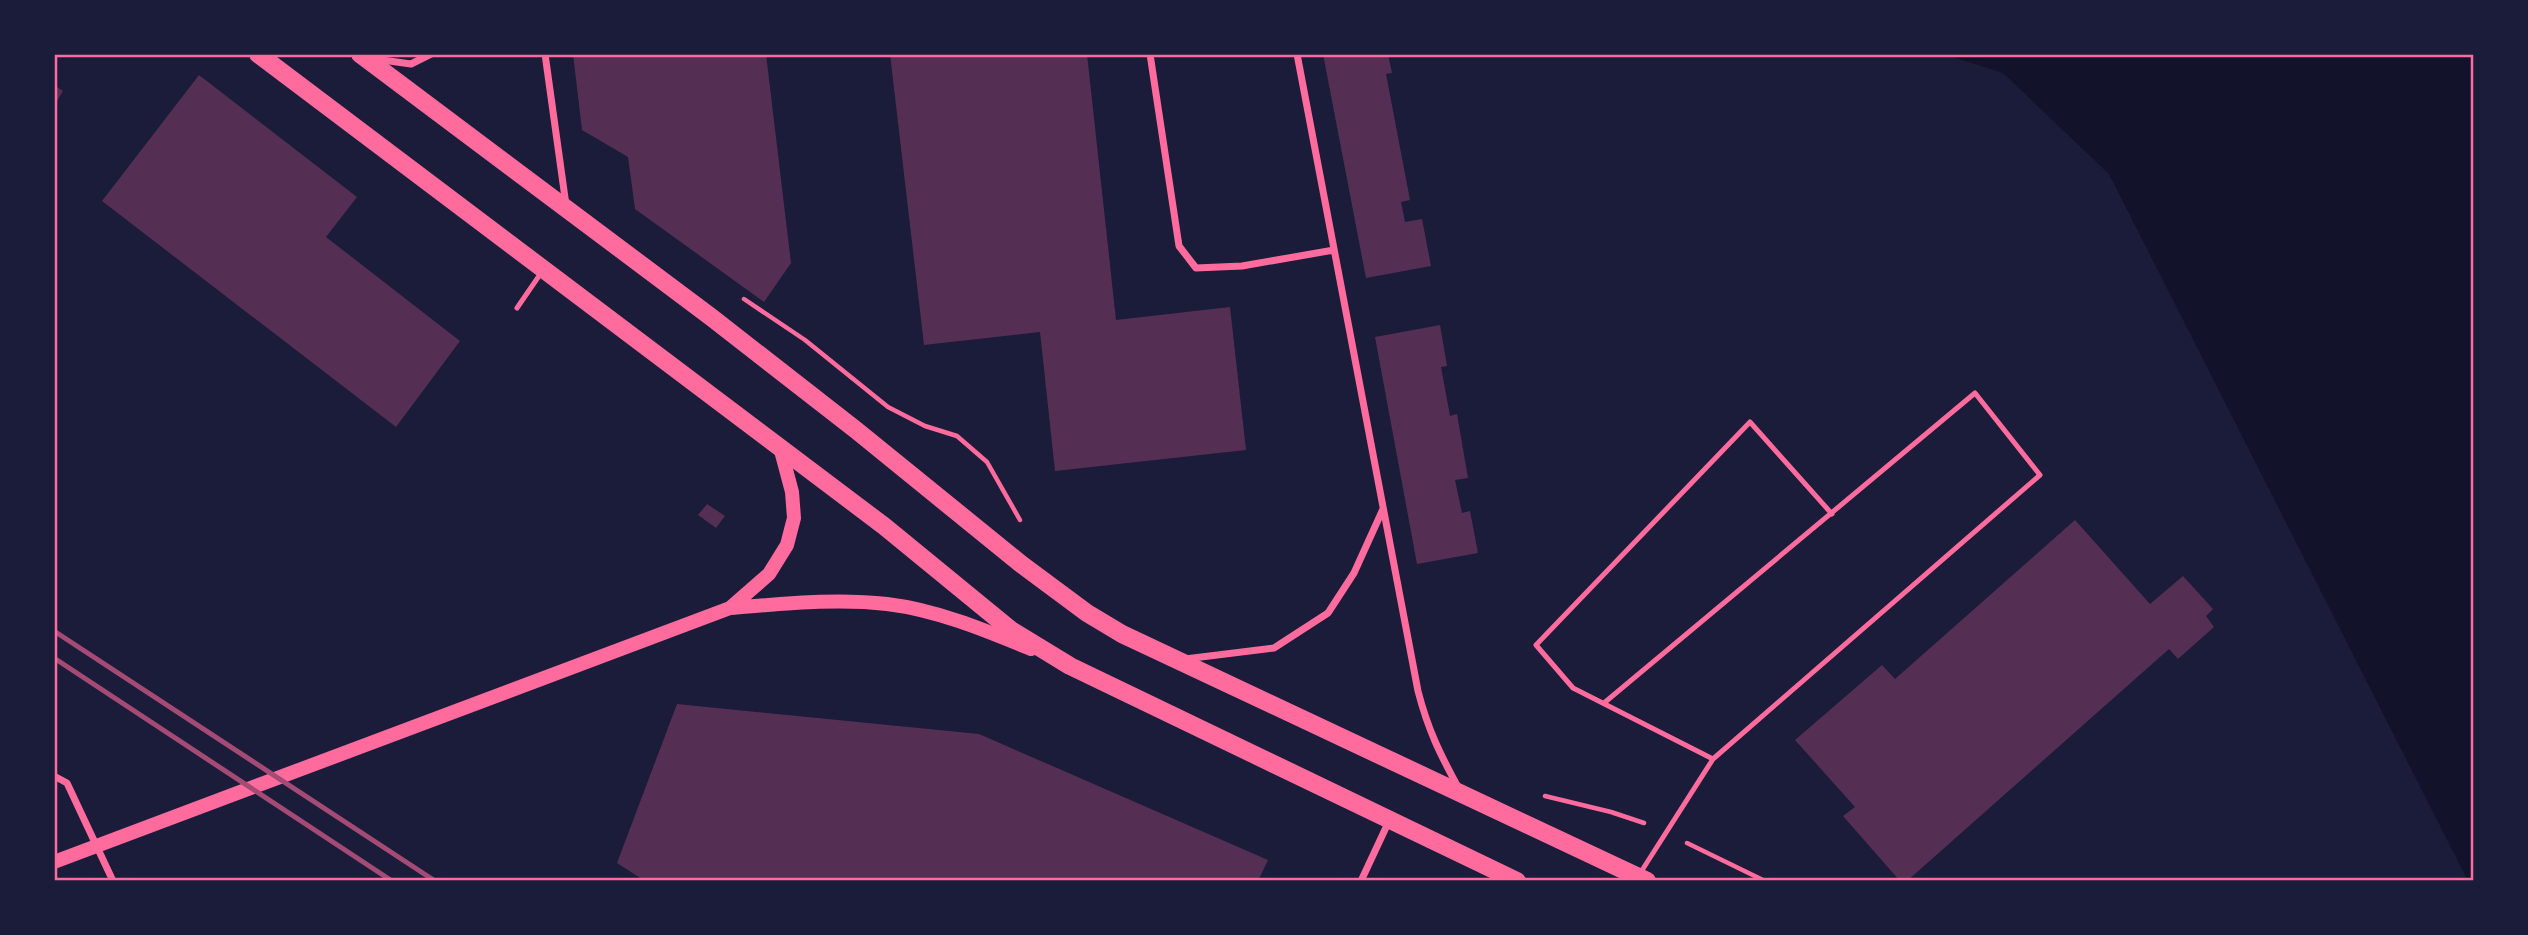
<svg xmlns="http://www.w3.org/2000/svg" width="2528" height="935" viewBox="0 0 2528 935" font-family="Barlow,sans-serif">
<style>
.water{fill:#12122b}
.building{fill:#542f53}
.lines{fill:none;stroke-linecap:round;stroke-linejoin:round}
.path{stroke:#ff6b9d;stroke-width:4.5}
.service{stroke:#ff6b9d;stroke-width:5}
.minor{stroke:#ff6b9d;stroke-width:7}
.secondary{stroke:#ff6b9d;stroke-width:14}
.primary{stroke:#ff6b9d;stroke-width:18}
.rail{stroke:#a44b75;stroke-width:5}
.neatline{fill:none;stroke:#ff6b9d;stroke-width:2.5}
</style>
<rect width="100%" height="100%" fill="#1b1b3a"/>
<path class="water" d="M1944,54H2474V881H2468L2109,174L2003,73Z"/>
<path class="building" d="M573,54H766L791,263L764,302L635,209L628,157L582,130Z
M890,54H1087L1116,320L1230,307L1246,450L1055,471L1040,332L924,345Z
M1323,54H1388L1392,73L1386,74L1410,200L1401,202L1405,222L1422,219L1431,266L1366,278Z
M199,75L357,197L326,237L460,341L396,427L102,201Z
M54,85L63,91L54,106Z
M1440,325L1447,366L1441,367L1450,416L1457,414L1468,478L1455,480L1462,513L1470,511L1478,553L1417,564L1375,337Z
M707,504L725,516L716,528L698,515Z
M2075,520L2150,604L2183,576L2213,609L2206,616L2214,627L2178,659L2169,649L1907,881H1900L1843,816L1855,807L1795,740L1882,665L1895,679Z
M677,704L979,734L1268,860L1258,881H645L617,863Z"/>
<g class="lines">
<path class="path" d="M744,299L805,340L888,407L925,426L957,436L987,462L1020,520
M1545,796L1611,812L1644,823
M1687,843L1765,881"/>
<path class="service" d="M517,308L541,273
M1604,703L1975,393L2040,475L1713,759L1639,875
M1713,759L1573,688L1536,645L1750,422L1832,514"/>
<path class="minor" d="M545,54L566,205
M1150,54L1179,246L1196,268L1242,266L1334,250
M1297,54L1418,691C1428,730 1440,754 1459,789
M375,59L411,64L431,54
M1185,659L1274,648L1328,613L1354,573L1383,509
M54,776L67,783L113,881
M1361,881L1389,821"/>
<path class="secondary" d="M730,608L769,574L787,545L794,518L792,492L780,447
M54,862L730,608C782,604 835,598 887,604C937,610 985,630 1031,649"/>
<path class="primary" d="M258,54L884,526L1011,630L1070,666L1517,881
M360,54L711,317L856,430L1021,564L1087,613L1122,634L1647,881"/>
<path class="rail" d="M54,631L435,881
M54,658L392,881"/>
</g>
<rect width="2528" height="935" fill="none" stroke="#1b1b3a" stroke-width="112"/>
<rect x="56" y="56" width="2416" height="823" class="neatline"/>
</svg>
